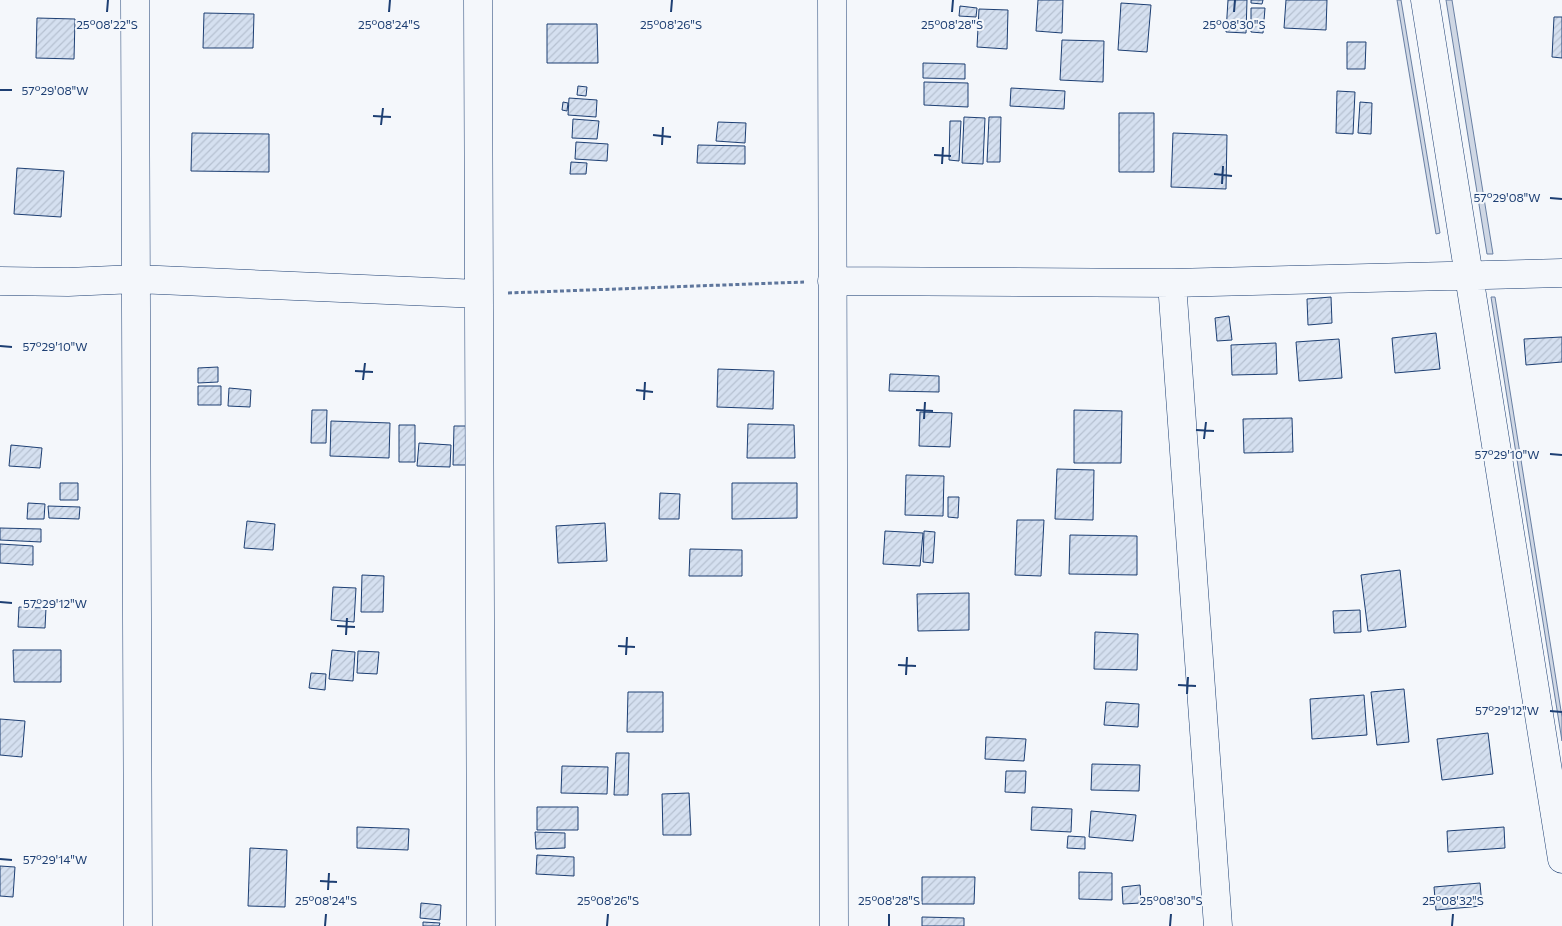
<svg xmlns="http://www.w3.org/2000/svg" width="1562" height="926" viewBox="0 0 1562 926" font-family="Commissioner,sans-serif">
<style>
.water{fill:#cfd7e4;stroke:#687fa3}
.building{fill:url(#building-hatch);stroke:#1d3f73}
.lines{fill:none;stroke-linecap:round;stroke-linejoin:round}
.minor-casing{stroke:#1d3f73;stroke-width:29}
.path{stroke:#5e769c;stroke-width:3;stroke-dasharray:4 2.5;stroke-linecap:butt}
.minor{stroke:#f4f7fb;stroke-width:28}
.ticks{fill:none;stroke:#1d3f73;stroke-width:2}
.ticks-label{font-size:12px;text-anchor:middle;fill:#1d3f73;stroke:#f4f7fb;stroke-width:4;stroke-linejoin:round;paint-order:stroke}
</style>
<defs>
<pattern id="building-hatch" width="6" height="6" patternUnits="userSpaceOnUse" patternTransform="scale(1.25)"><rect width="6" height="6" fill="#d5e0f0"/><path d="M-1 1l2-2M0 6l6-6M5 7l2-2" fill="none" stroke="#b6c1d1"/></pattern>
</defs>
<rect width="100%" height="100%" fill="#f4f7fb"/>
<path class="water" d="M1397,0H1401L1440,233L1436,234Z
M1446,0H1452L1493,254H1487Z
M1491,297H1495L1562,717V741Z"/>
<path class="building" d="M1038,0H1063L1062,33L1036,31Z
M1228,0H1247L1246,33L1226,32Z
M1251,0H1263L1262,4L1251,3Z
M1286,0H1327L1326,30L1284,28Z
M1121,3L1151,5L1147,52L1118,50Z
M960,6L977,8L976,17L959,16Z
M1251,8H1265L1263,33L1251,32Z
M979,9L1008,10L1007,49L977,47Z
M204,13L254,14L253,48H203Z
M1554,17H1562V58L1552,57Z
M37,18L75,19L74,59L36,58Z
M547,24H597L598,63H547Z
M1062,40L1104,41L1103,82L1060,80Z
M1347,42H1366L1365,69H1347Z
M923,63L965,64V79L923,78Z
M924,82L968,83V107L924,105Z
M578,86L587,87L586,96L577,95Z
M1011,88L1065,91L1064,109L1010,106Z
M1337,91L1355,92L1353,134L1336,133Z
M569,98L597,100L596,117L568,115Z
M563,102L568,103L567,111L562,110Z
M1360,102L1372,103L1371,134L1358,133Z
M1119,113H1154V172H1119Z
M964,117L985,118L983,164L962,163Z
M989,117H1001L1000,162H987Z
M573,119L599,121L597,139L572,138Z
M950,121H961L959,161L949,160Z
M718,122L746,123L745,143L716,141Z
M192,133L269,134V172L191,171Z
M1173,133L1227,135L1226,189L1171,187Z
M576,142L608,144L607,161L575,159Z
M698,145L745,146V164L697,163Z
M571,162L587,163L586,174H570Z
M17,168L64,171L61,217L14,214Z
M1331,297L1332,323L1308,325L1307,299Z
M1229,316L1232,340L1217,341L1215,318Z
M1436,333L1440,369L1395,373L1392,338Z
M1562,337V362L1526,365L1524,339Z
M1339,339L1342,378L1299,381L1296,342Z
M1276,343L1277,374L1232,375L1231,345Z
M218,367V382L198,383V368Z
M718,369L774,371L773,409L717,407Z
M890,374L939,376V392L889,391Z
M198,386H221V405H198Z
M229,388L251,390L250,407L228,406Z
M312,410H327L326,443H311Z
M1074,410L1122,411L1121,463H1074Z
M920,412L952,413L950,447L919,446Z
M1292,418L1293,452L1244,453L1243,419Z
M331,421L390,423L389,458L330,456Z
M748,424L794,425L795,458H747Z
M399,425H415V462H399Z
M454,426H466V465H453Z
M419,443L451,445L450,467L417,466Z
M11,445L42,448L40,468L9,466Z
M1057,469L1094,470L1093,520L1055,519Z
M906,475L944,476L943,516L905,515Z
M60,483H78V500H60Z
M732,483H797V518L732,519Z
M660,493L680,494L679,519H659Z
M948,497H959L958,518L948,517Z
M28,503L45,504L44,519H27Z
M48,506L80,507L79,519L49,518Z
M1017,520H1044L1041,576L1015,575Z
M247,521L275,524L273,550L244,548Z
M605,523L607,561L558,563L556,526Z
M0,528L41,529V542L0,540Z
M885,531L923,533L920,566L883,564Z
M924,531L935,532L933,563L923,562Z
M1070,535L1137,536V575L1069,574Z
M0,544L33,546V565L0,563Z
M690,549L742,550V576H689Z
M1400,570L1406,627L1368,631L1361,575Z
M362,575L384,576L383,612H361Z
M333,587L356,588L354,622L331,620Z
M969,593V630L918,631L917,594Z
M19,607L46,608L45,628L18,627Z
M1360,610L1361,632L1334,633L1333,611Z
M1095,632L1138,634L1137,670L1094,669Z
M13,650H61V682H14Z
M332,650L355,652L353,681L329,679Z
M358,651L379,652L377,674L357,673Z
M311,673L326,674L325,690L309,688Z
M1404,689L1409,742L1377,745L1371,692Z
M628,692H663V732H627Z
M1364,695L1367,735L1312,739L1310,699Z
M1106,702L1139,704L1138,727L1104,725Z
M0,719L25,721L22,757L0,755Z
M1488,733L1493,774L1442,780L1437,739Z
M986,737L1026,739L1024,761L985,759Z
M616,753H629L628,795H614Z
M1092,764L1140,765L1139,791L1091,790Z
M562,766L608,767L607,794L561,793Z
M1006,771H1026L1025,793L1005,792Z
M689,793L691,835H663L662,794Z
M537,807H578V830H537Z
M1032,807L1072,809L1071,832L1031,830Z
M1091,811L1136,815L1133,841L1089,837Z
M357,827L409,829L408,850L357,848Z
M1504,827L1505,848L1448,852L1447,831Z
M535,832L565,833V848L536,849Z
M1068,836L1085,837V849L1067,848Z
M250,848L287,850L285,907L248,906Z
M537,855L574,857V876L536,874Z
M0,866L15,867L13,897L0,896Z
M1079,872L1112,873V900L1079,899Z
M922,877H975L974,904H922Z
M1480,883L1482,906L1436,910L1434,887Z
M1140,885L1141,903L1123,904L1122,887Z
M421,903L441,905L440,920L420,918Z
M922,917L964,918V926H922Z
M423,922L440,923L439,926H423Z"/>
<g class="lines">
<defs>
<path id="minor" d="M135,0L138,926
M478,0L481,926
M832,0L834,926
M1425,0L1562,859
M0,281L68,282L136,279L479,294
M832,281L1172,283L1562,273
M1172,283L1218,926"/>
</defs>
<use href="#minor" class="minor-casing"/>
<path class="path" d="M508,293L804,282"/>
<use href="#minor" class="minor"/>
</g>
<path class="ticks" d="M107,12L108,0M389,12L390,0M671,12L672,0M952,12L953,0M1234,12L1235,0M0,90H12M373,116L391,117M381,125L383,108M653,135L671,137M662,145L663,127M934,155L951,156M942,164L943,147M1214,174L1232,176M1222,184L1223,166M1550,198L1562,199M0,346L12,347M355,371L373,372M363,380L365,363M636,390L653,392M644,400L645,382M916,410L933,411M924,419L925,402M1196,430L1214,431M1204,439L1206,422M1550,454L1562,455M0,602L12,603M337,626L355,627M346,635L347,618M618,646L635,647M626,655L627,637M898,665L916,666M906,675L907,657M1178,685L1196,686M1187,694L1188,677M1550,711L1562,712M0,859L12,860M320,881L337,882M328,890L329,873M325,926L326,914M607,926L608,914M889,926V914M1170,926L1171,914M1452,926L1453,914"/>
<g class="ticks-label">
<text x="107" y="29">25°08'22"S</text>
<text x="389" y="29">25°08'24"S</text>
<text x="671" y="29">25°08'26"S</text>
<text x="952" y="29">25°08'28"S</text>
<text x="1234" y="29">25°08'30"S</text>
<text x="55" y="95">57°29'08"W</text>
<text x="1507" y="202">57°29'08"W</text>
<text x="55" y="351">57°29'10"W</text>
<text x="1507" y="459">57°29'10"W</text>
<text x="55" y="608">57°29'12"W</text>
<text x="1507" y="715">57°29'12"W</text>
<text x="55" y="864">57°29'14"W</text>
<text x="326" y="905">25°08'24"S</text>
<text x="608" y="905">25°08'26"S</text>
<text x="889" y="905">25°08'28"S</text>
<text x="1171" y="905">25°08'30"S</text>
<text x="1453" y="905">25°08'32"S</text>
</g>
</svg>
